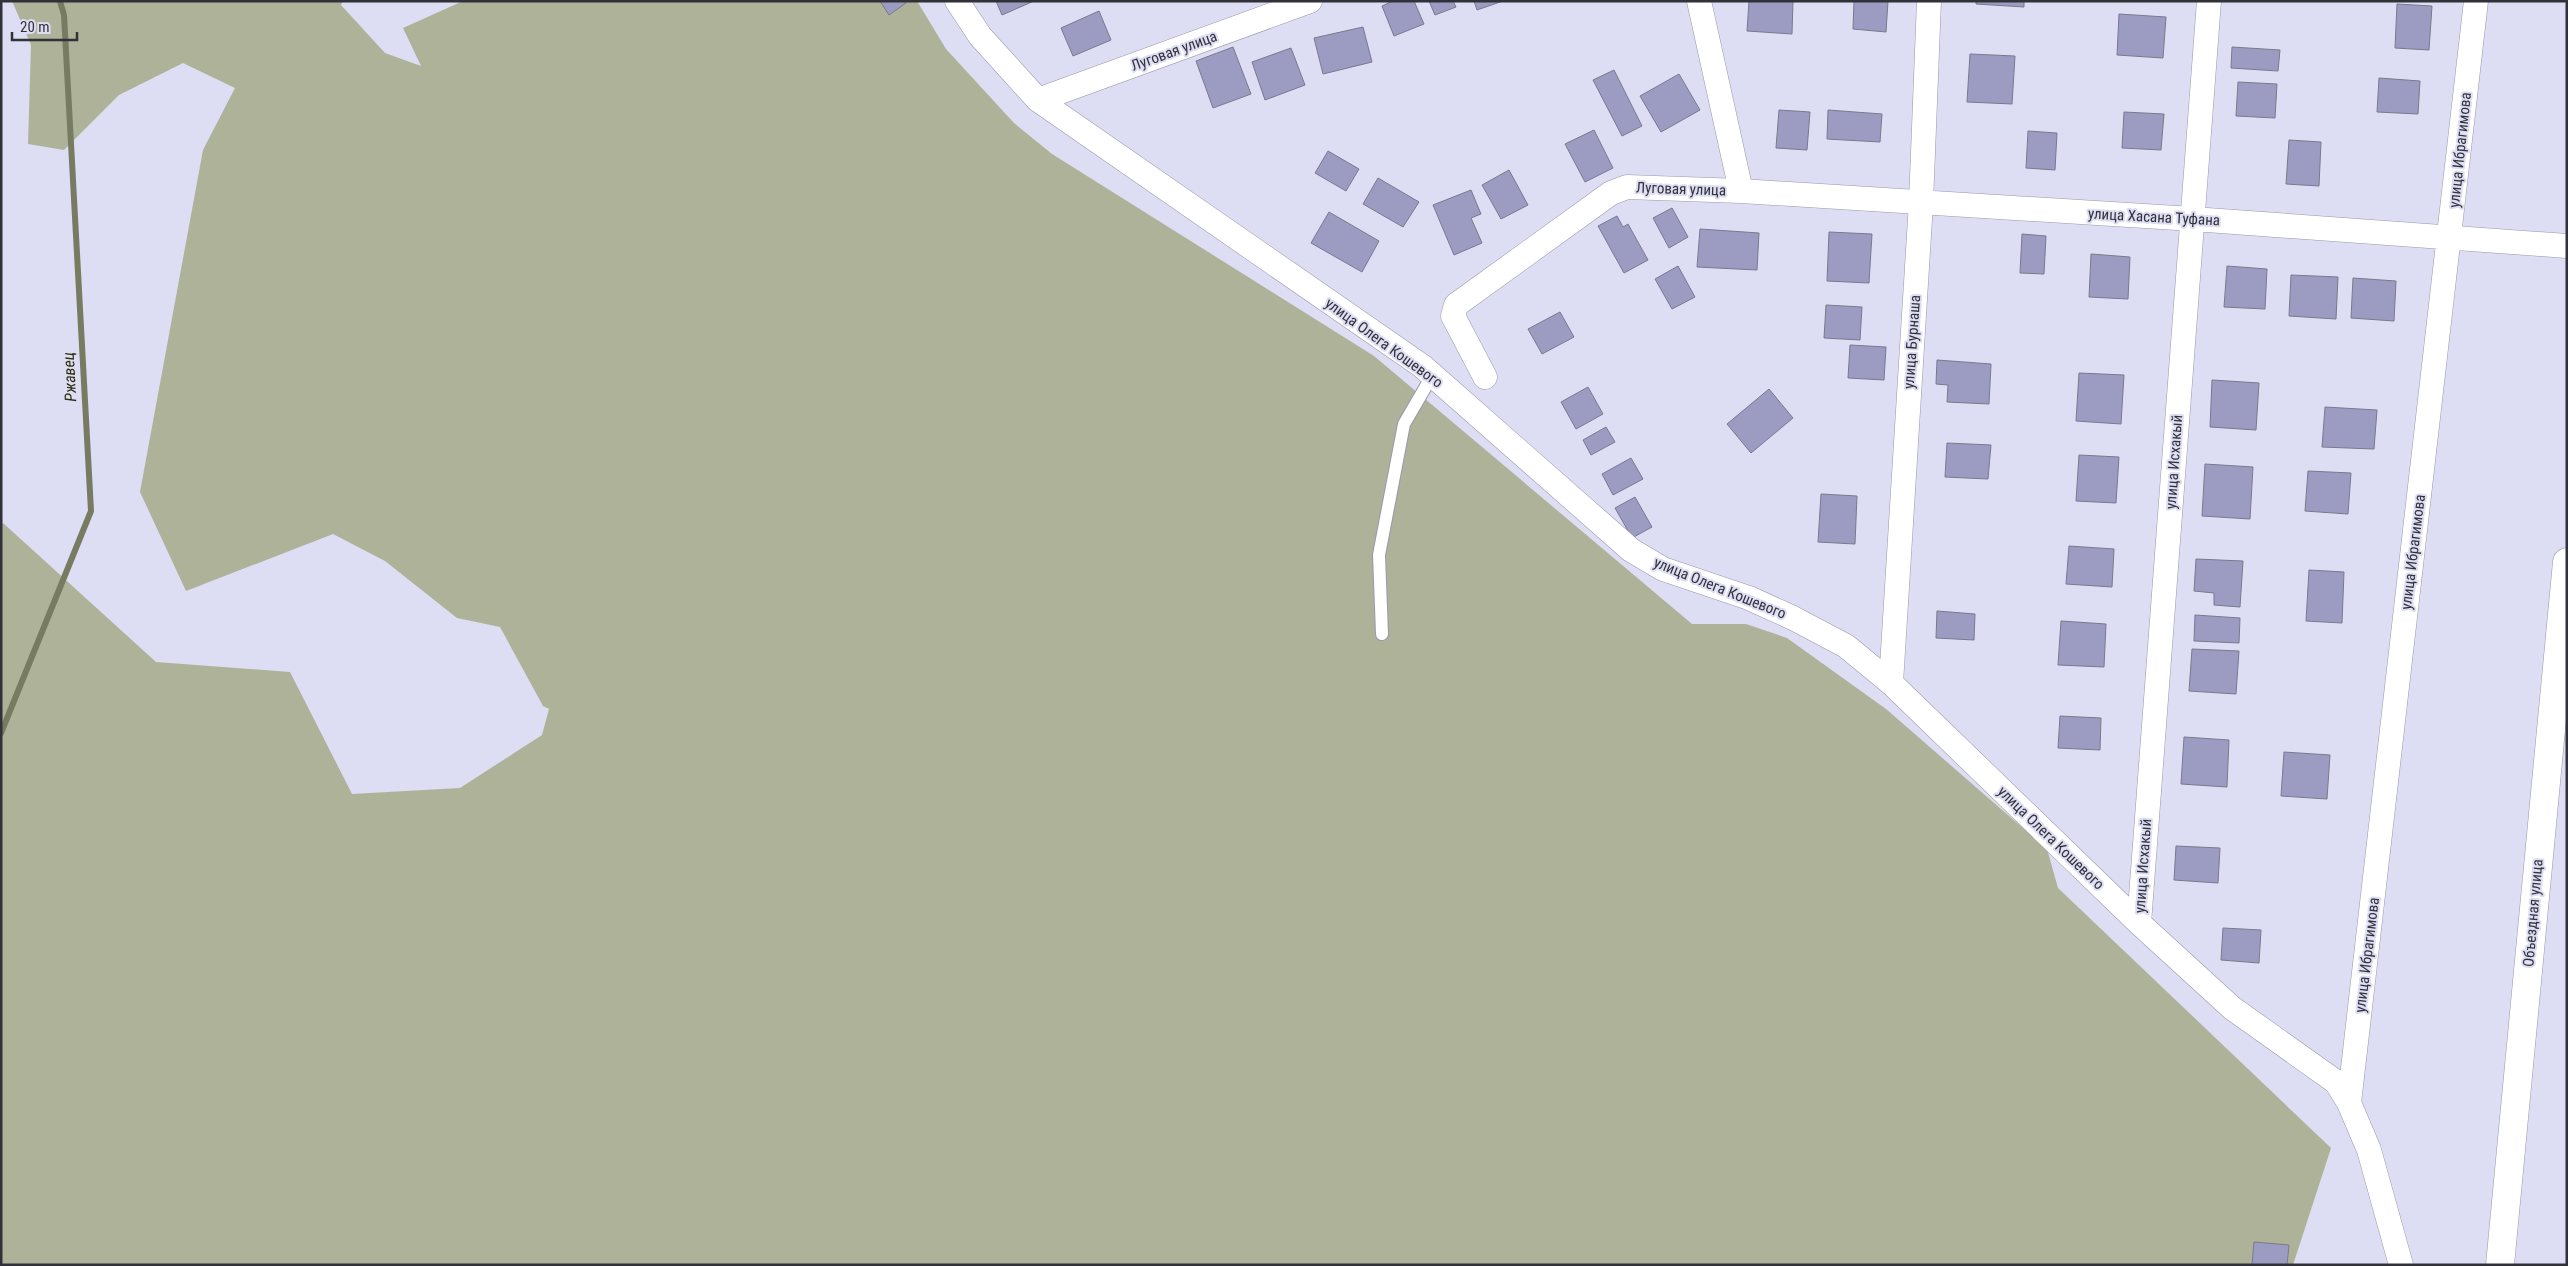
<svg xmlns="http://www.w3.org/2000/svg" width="2568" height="1266" viewBox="0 0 2568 1266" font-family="'Roboto Condensed',sans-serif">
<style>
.green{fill:#aeb298}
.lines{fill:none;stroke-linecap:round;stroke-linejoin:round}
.stream{stroke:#777b61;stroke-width:6}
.building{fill:#9c9cc3;stroke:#79798d}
.lane-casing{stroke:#9898ac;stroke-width:14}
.street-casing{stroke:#9898ac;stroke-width:25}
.secondary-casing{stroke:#9898ac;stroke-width:29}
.lane{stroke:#fff;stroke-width:12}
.street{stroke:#fff;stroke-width:24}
.secondary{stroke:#fff;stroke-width:28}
.labels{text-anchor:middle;stroke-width:4;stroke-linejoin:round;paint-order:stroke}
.street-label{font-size:15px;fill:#313139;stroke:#ddddf3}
.water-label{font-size:16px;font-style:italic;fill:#2b2e0d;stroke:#ddddf3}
</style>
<rect width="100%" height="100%" fill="#ddddf3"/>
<path class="green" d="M12,1H343L341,5L385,53L421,66L403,28L463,1H917L946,49L1014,123L1052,154L1374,356L1692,624H1746L1787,638L1886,709L2047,849L2058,888L2331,1148L2293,1265H1V525L3,523L156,662L290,672L352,794L460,788L542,735L549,709L543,706L500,627L457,618L385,561L333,534L186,591L140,492L203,150L235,88L183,63L119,95L64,150L28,144L31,45Z"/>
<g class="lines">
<path class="stream" d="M1,733L91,511L64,15L60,1"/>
</g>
<path class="building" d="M880,1H905L906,3L889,15Z
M996,1H1034L1002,15Z
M1393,1H1414L1424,24L1394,36L1382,6Z
M1429,1H1453L1456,7L1435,15Z
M1474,1H1503L1477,10Z
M1749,1H1793L1792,34L1747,31Z
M1854,1H1888L1886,32L1853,29Z
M1976,1H2024V7L1976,4Z
M2397,4L2432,6L2429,50L2395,48Z
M1099,11L1111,40L1073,56L1061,28Z
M2119,14L2166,17L2163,58L2117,55Z
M1363,27L1372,62L1323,74L1314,38Z
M1233,47L1251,94L1213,108L1196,61Z
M2232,47L2280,50L2278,71L2231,68Z
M1291,48L1305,85L1265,100L1252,62Z
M1970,54L2015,56L2012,104L1967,102Z
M1614,70L1642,126L1622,136L1593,80Z
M1679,74L1700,110L1661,132L1640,96Z
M2379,78L2420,81L2418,114L2377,112Z
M2238,82L2277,84L2275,118L2236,116Z
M1779,110L1810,112L1807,150L1776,148Z
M1828,110L1882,114L1880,142L1827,139Z
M2124,112L2164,114L2161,150L2122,148Z
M1594,130L1613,168L1585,182L1565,144Z
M2028,131L2057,133L2055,170L2026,168Z
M2289,140L2321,142L2319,186L2286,184Z
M1328,151L1359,169L1346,191L1315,173Z
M1509,170L1528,205L1501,219L1482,185Z
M1378,178L1419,202L1403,227L1363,204Z
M1471,190L1481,214L1471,218L1482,243L1454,255L1433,205Z
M1672,208L1688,237L1669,248L1653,218Z
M1329,212L1379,241L1362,272L1311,243Z
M1617,216L1623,227L1628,224L1648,260L1624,273L1598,226Z
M1700,229L1759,233L1757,270L1697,267Z
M1829,232L1872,234L1869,283L1827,281Z
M2022,234L2046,236L2044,274L2020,273Z
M2091,254L2130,257L2128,299L2089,297Z
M1678,266L1695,297L1672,309L1655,279Z
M2227,266L2267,269L2265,309L2224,307Z
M2291,275L2338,277L2336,319L2289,316Z
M2353,278L2396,281L2394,321L2351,318Z
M1826,305L1862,307L1860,340L1824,338Z
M1560,312L1574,337L1542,354L1528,329Z
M1850,345L1886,347L1884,380L1848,378Z
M1937,360L1991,364L1989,404L1947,402L1948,385L1936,384Z
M2079,373L2124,375L2121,424L2076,421Z
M2212,380L2259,383L2256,430L2210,427Z
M1588,387L1603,414L1576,429L1561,402Z
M1769,389L1793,418L1751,453L1727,424Z
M2325,407L2377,410L2374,449L2322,447Z
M1606,427L1615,442L1591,455L1583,440Z
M1947,443L1991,445L1988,479L1945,477Z
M2079,455L2119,457L2116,503L2076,501Z
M1631,458L1643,479L1613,495L1602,474Z
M2205,464L2253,467L2250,519L2202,516Z
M2308,471L2351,473L2348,514L2305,511Z
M1821,494L1857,496L1855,544L1818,542Z
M1635,497L1652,527L1632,538L1615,508Z
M2069,546L2114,549L2112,587L2066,584Z
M2196,559L2243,561L2240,607L2214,605V593L2194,591Z
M2309,570L2344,572L2342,623L2306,621Z
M1937,611L1975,614L1974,640L1936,638Z
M2195,615L2240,618L2239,643L2194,641Z
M2061,621L2106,624L2104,667L2058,665Z
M2192,649L2239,651L2236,694L2189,691Z
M2060,716L2101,718L2100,750L2058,748Z
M2184,737L2229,740L2227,787L2181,784Z
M2284,752L2330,755L2327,799L2281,796Z
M2176,846L2220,848L2218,883L2174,880Z
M2223,928L2261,930L2259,963L2221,960Z
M2254,1242L2289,1245L2287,1265H2252Z"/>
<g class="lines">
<defs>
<path id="lane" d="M1382,634L1379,555L1404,424L1432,376"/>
<path id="street" d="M957,1L980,36L1038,100L1422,366L1631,550L1663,569L1749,598L1793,618L1846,646L1891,683L2139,923L2232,1008L2336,1082L2349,1103L2369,1150L2401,1265
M1699,1L1741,191
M1038,100L1310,1
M1485,377L1453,316L1456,305L1611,193L1627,187L1741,191L2193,219L2567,246
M1891,683L1921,203L1929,1
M2139,923L2209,1
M2349,1103L2476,1"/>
<path id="secondary" d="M2500,1265L2567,562"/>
</defs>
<use href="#lane" class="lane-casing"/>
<use href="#street" class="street-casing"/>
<use href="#secondary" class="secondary-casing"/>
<use href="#lane" class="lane"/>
<use href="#street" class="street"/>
<use href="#secondary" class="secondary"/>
</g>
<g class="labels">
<g class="street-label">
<text transform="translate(1174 51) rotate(-20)" y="5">Луговая улица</text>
<text transform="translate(2460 150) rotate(-84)" y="5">улица Ибрагимова</text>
<text transform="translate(1681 189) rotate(2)" y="5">Луговая улица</text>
<text transform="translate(2154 217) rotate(3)" y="5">улица Хасана Туфана</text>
<text transform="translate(1912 342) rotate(-86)" y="5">улица Бурнаша</text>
<text transform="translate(1384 343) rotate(36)" y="5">улица Олега Кошевого</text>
<text transform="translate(2174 462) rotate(-86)" y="5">улица Исхакый</text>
<text transform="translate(2413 552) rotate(-83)" y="5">улица Ибрагимова</text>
<text transform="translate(1720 588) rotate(22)" y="5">улица Олега Кошевого</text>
<text transform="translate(2051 838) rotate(44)" y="5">улица Олега Кошевого</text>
<text transform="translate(2143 866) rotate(-86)" y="5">улица Исхакый</text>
<text transform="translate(2533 913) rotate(-85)" y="5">Объездная улица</text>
<text transform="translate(2367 955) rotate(-83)" y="5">улица Ибрагимова</text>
</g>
<g class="water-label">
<text transform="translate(69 377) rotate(-93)" y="6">Ржавец</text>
</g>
</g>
<rect width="2568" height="1266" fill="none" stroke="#313139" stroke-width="5"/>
<path d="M12 32v8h65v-8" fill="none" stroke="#313139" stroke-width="2.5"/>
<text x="20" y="32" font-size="15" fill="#313139" stroke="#ddddf3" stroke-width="4" paint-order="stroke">20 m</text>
</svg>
